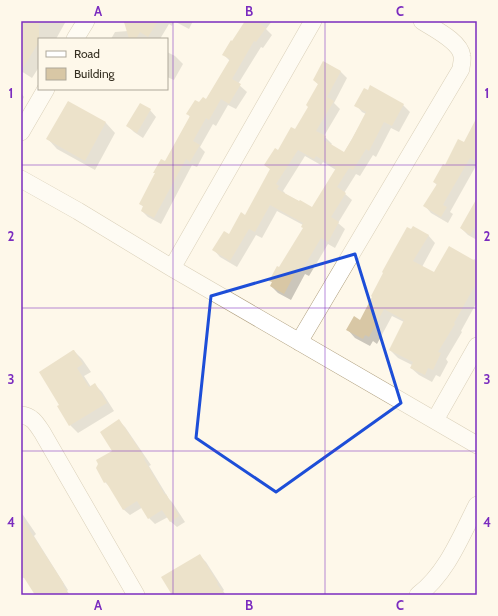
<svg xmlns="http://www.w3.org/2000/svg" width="498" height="616" viewBox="0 0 498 616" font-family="Cabin,sans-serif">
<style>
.shadow{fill:#0003;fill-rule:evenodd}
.building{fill:#d8c7a5;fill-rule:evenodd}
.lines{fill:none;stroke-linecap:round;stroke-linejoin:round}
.minor-casing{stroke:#af9f7e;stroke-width:18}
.minor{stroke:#fff;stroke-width:17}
.marked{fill:none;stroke:#1d4ed8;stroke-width:3;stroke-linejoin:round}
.grid{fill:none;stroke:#7b2cbf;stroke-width:1;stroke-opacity:0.55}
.neatline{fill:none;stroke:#7b2cbf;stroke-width:1.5}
.grid-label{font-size:13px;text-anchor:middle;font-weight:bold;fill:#7b2cbf}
</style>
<rect width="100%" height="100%" fill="#fef8ea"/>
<path class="shadow" d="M21,21H66L56,39H39V67L32,78L21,71Z
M124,21H193L189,29L174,21L172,26L169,24L160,39H111L115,32L128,31Z
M247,21H272L266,29L272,35L263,48L261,47L238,84L247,92L236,109L228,105L216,126L213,124L200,147L205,152L197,167L192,165L161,224L148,217L142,211L144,207L140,204L165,162L190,117L188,114L200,104L206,100L230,61L223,54L233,42Z
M167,52L175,56L183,64L174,80L167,77Z
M324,62L341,72L347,78L334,103L340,109L324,136L332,144L331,145L344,153L366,114L362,112L356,105H403L410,112L399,132L391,128L376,157L373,155L360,176L356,174L344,193L352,200L338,223L345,229L335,248L328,244L309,276L305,274L291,300L278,293L271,286L280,269L304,228L303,225L277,211L262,238L256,235L237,267L220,257L214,250L229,235L246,216L271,170L266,165L295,131L309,107L319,85L314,80ZM305,156L321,165L323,162L336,170L312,208L285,194V193L283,191Z
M21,93L24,97L21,103Z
M68,102L106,123L115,133L95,170L57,149L48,139Z
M150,110L156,117L143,138L134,132L128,126Z
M477,116V164L450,212L453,214L448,223L431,213L425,206L437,185L434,182L464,143L477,119L476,118Z
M477,200V240L468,235L461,228Z
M428,235L435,243L422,267L435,274L473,261L474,259L477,261V302L461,331L462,332L446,359L448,362L440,377L436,375L432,382L419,375L411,368L412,365L398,358L390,350L404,322L392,316L377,344L373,341L370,346L355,338L348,330L361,321Z
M74,351L82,359L91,372L84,376L91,387L94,384L102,392L114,411L78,433L70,425Z
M119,421L125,427L151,465L149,466L169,499L172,502L185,522L177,527L170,521L168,517L155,524L149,518L143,507L130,515L123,509L111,488L105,482L114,452Z
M21,512L36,534L34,536L68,590L67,591L70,595H36L25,577L21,579Z
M200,556L206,562L224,590L223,591L226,595H173Z"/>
<path class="building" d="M21,21H39V42L21,71Z
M122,21H158L148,37L140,32L136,39H129L124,22Z
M245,21H256L266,28L256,42L254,41L232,79L241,84L229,104L221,99L209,120L206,118L193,141L200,145L190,162L186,159L154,218L141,211L143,206L139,204L155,173H153L161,159L165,161L190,116L186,114L195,100L199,102L203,97L206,99L230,59L222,55L231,40L232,41Z
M323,61L341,71L327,97L334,101L316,131L326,136L324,140L344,152L352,139L366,112L354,106L364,88L368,90L370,85L404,104L392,126L384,122L369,151L366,149L353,170L349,168L337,187L346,193L331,217L339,222L328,242L321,238L302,270L298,268L284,294L270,286L272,282L269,281L277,266L279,267L303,228L301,227L303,223L270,205L255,232L249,229L230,261L212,250L224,231L229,234L241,212L245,215L270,169L264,165L275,148L278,150L291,127L295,129L308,107L306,105L318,84L313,80ZM298,150L314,159L316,156L336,168L312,207L300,200L299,201L277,189L279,186L276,184Z
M68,101L106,122L85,161L46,139Z
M140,103L151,109L137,133L126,126Z
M477,117V162L470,158L445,201L443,205L447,207L441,217L423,206L437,184L433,182L443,164L445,165L458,139L464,142Z
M477,198V223L470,235L460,228Z
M413,226L429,235L413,261L434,272L449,246L477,262V282L454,323L455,324L438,352L441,353L433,370L428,368L425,375L410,368L413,362L389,350L404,320L384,309L369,337L365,335L363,339L346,330L354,316L360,320L372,297L371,296L383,273L382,272L393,252L407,227L411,229Z
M73,350H74L83,364L77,368L89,387L95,383L107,403L69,426L57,406L59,405L39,372Z
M119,419L145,458L144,459L165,495L166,494L179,516L170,522L162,510L148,519L137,501L123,510L106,482L104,483L96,468L98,464L96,460L112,451L100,432Z
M21,517L64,584L63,585L69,595H35L21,573Z
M200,554L218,583L217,584L225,595H172L161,577Z"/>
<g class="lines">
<defs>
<path id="minor" d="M75,39L86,21
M21,132L46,89
M21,179L78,211L172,268L477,445
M172,268L313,21
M299,342L461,69C461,65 463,60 462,56C460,41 434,29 422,21
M21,415C32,416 36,423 42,432L136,595
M435,420L477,346
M418,595C447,573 461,536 477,505"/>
</defs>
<use href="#minor" class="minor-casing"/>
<use href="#minor" class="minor"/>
</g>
<path d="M0 0H498V616H0ZM355,254L401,403L276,492L196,438L211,296Z" fill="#fef8ea" fill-opacity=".55" fill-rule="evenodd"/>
<path class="marked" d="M355,254L401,403L276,492L196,438L211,296Z"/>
<path class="grid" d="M173,21V595M325,21V595M21,165H477M21,308H477M21,451H477"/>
<rect width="498" height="616" fill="none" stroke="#fef8ea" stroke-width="44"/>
<rect x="38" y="38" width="130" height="52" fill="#fef8ea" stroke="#aea89a"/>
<rect x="46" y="51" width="20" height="6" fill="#ffffff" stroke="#aea89a"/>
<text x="74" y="58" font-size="12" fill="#352f21">Road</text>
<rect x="46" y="68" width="20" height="12" fill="#d8c7a5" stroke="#aea89a"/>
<text x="74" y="78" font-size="12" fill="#352f21">Building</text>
<rect x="22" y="22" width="454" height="572" class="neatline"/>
<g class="grid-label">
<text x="98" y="16">A</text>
<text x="249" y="16">B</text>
<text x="400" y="16">C</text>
<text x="11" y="98">1</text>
<text x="487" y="98">1</text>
<text x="11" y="241">2</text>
<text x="487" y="241">2</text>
<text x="11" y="384">3</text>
<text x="487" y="384">3</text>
<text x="11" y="527">4</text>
<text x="487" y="527">4</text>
<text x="98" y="610">A</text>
<text x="249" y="610">B</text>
<text x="400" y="610">C</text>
</g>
</svg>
